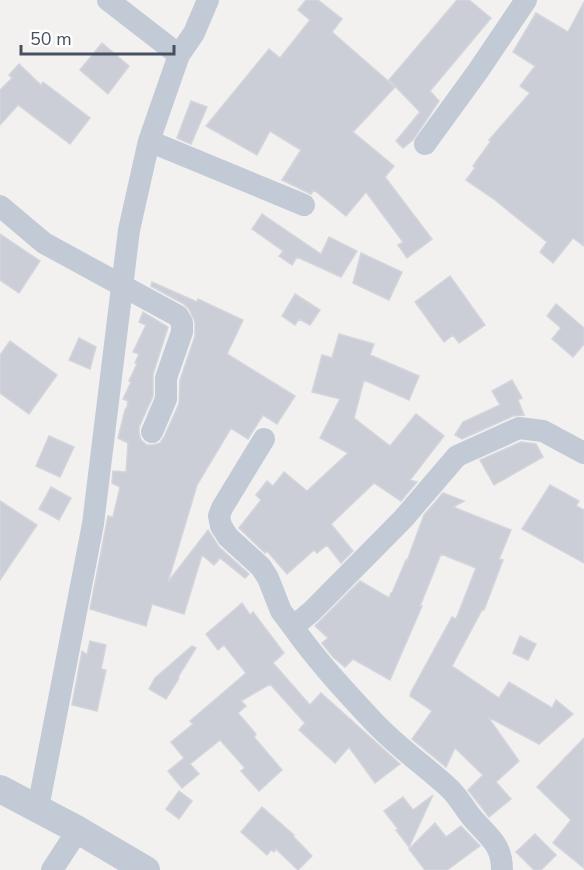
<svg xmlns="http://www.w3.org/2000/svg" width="584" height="870" viewBox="0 0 584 870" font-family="'Nunito Sans',sans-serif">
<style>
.building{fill:#cbced6;stroke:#d3d5dc;stroke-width:1.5}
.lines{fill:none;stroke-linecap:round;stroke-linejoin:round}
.minor{stroke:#c2cad6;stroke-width:22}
.tertiary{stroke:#c2cad6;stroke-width:28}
</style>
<rect width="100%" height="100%" fill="#f3f0f0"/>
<path class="building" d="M306,0H318L342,19L332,32L395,87L353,132L394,166L385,177L432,239L407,258L398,245L403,242L366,192L346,216L314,190L311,194L282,180L301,150L270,131L257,155L206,126L269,49L280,58L310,20L298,10Z
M457,0H469L491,18L430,91L439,101L413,140L403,148L396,141L420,112L389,80Z
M584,2V246L573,238L553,263L540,252L547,242L495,200L466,180L475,168L473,166L491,141L489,140L530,93L520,86L535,66L513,52L536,13L568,32Z
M102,43L129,66L108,94L80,70Z
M19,64L41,85L43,82L90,118L70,144L18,105L0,125V90L12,78L9,75Z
M191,101L207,107L191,144L177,138Z
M262,214L321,254L329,237L357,251L341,277L297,257L292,265L279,256L283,251L252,229Z
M0,234L40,261L19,293L0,280Z
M361,253L402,272L389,300L353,283Z
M450,276L485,325L459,343L453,335L444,342L415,302Z
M152,282L197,302L198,299L243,320L227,354L295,396L277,424L263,415L248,439L231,428L197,485L168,582L208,530L219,547L249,574L245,578L220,558L214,565L202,555L184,614L152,604L146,626L90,609L108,516L113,517L120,487L112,483L113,471L126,472L128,443L118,438L125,410L128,405L127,404L128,401L123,399L131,382L129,381L137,364L135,363L139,354L133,352L146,325L139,322L143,312L168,327L153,374V396L139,427V433L141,440L147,445H153L160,443L164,437L179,404L180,380L195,336V322L189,309L184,304L151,286Z
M295,294L320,310L310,325L299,319L295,325L282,316Z
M556,304L584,328V344L573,357L552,339L561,328L547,316Z
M339,334L374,344L370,355L419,376L409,400L364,380L354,418L390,446L416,414L444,436L410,480L417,482L401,501L374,483L331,524L353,551L341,563L327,545L317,553L314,550L287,574L267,551L265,553L239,528L261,500L256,495L267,481L273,486L284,472L307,491L348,453L320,438L340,399L312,392L322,355L332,358Z
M79,338L96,347L90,369L69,360Z
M10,341L57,375L29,414L0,393V355Z
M512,380L522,398L518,400L524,415L513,416L462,439L455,435L463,422L500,405L492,391Z
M49,436L74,447L60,477L36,466Z
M521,442L536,444L543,457L494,485L480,460Z
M550,485L579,501L576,506L584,510V563L522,529Z
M51,487L71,498L59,520L39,509Z
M443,493L464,501L453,507L511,530L499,559L503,560L484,610H482L452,666L499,698L509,682L552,708L556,700L573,714L539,744L488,717L519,761L496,782L511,799L489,817L468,790L483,775L455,748L446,767L412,739L432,711L410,696L411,692L452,617L456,619L476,568L441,554L420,606H422L390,680L353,659L345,667L333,657L322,643L328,638L315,626L360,581L389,598L391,593H392L406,560L407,561L424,515Z
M0,501L37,525L0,580Z
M242,603L250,615L253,612L284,653L273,663L310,705L321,693L400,764L375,783L349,747L335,763L299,730L305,723L270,684L241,701L246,706L238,713L256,734L254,737L282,770L259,791L241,771L245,768L220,740L190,764L199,774L182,788L168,771L184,758L171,742L193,724L190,721L246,673L224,645L218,650L206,634Z
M520,636L536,644L528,660L513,653Z
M90,641L106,645L101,669L106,670L97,711L72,705L82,651L87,655Z
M192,646L196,648L178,677L179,678L166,699L149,689L155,678Z
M584,738V868L553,843L571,820L537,787Z
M179,791L192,801L179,819L166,809Z
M433,795L409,847L396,830L398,829L384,811L403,797L413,810Z
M262,807L294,835L293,836L312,856L298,870L276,849L274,852L271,850L267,855L241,832Z
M435,823L446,837L461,826L480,846L447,870H425L409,849Z
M535,834L556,855L541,870H534L516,852Z"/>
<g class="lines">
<path class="minor" d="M108,0L179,55
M149,141L304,205
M425,144L478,71L526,0
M0,206L44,243L178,316L182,323V332L166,378V399L152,432
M264,439L222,508L219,516L221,526L228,537L261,567L268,578L281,611L293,627L312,611L403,519L457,456L519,428L543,431L584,453
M293,627C317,661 345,691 373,721C396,746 424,765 449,788C459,797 465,810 474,820C490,838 502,845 502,870
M38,808L93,524L129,230L149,141L179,55L194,33L208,0
M52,870L78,830"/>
<path class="tertiary" d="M0,789L78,830L146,870"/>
</g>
<path d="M21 45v9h153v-9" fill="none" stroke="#465060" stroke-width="3"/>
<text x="30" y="45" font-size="18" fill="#465060" stroke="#ffffff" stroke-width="4.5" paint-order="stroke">50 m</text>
</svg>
